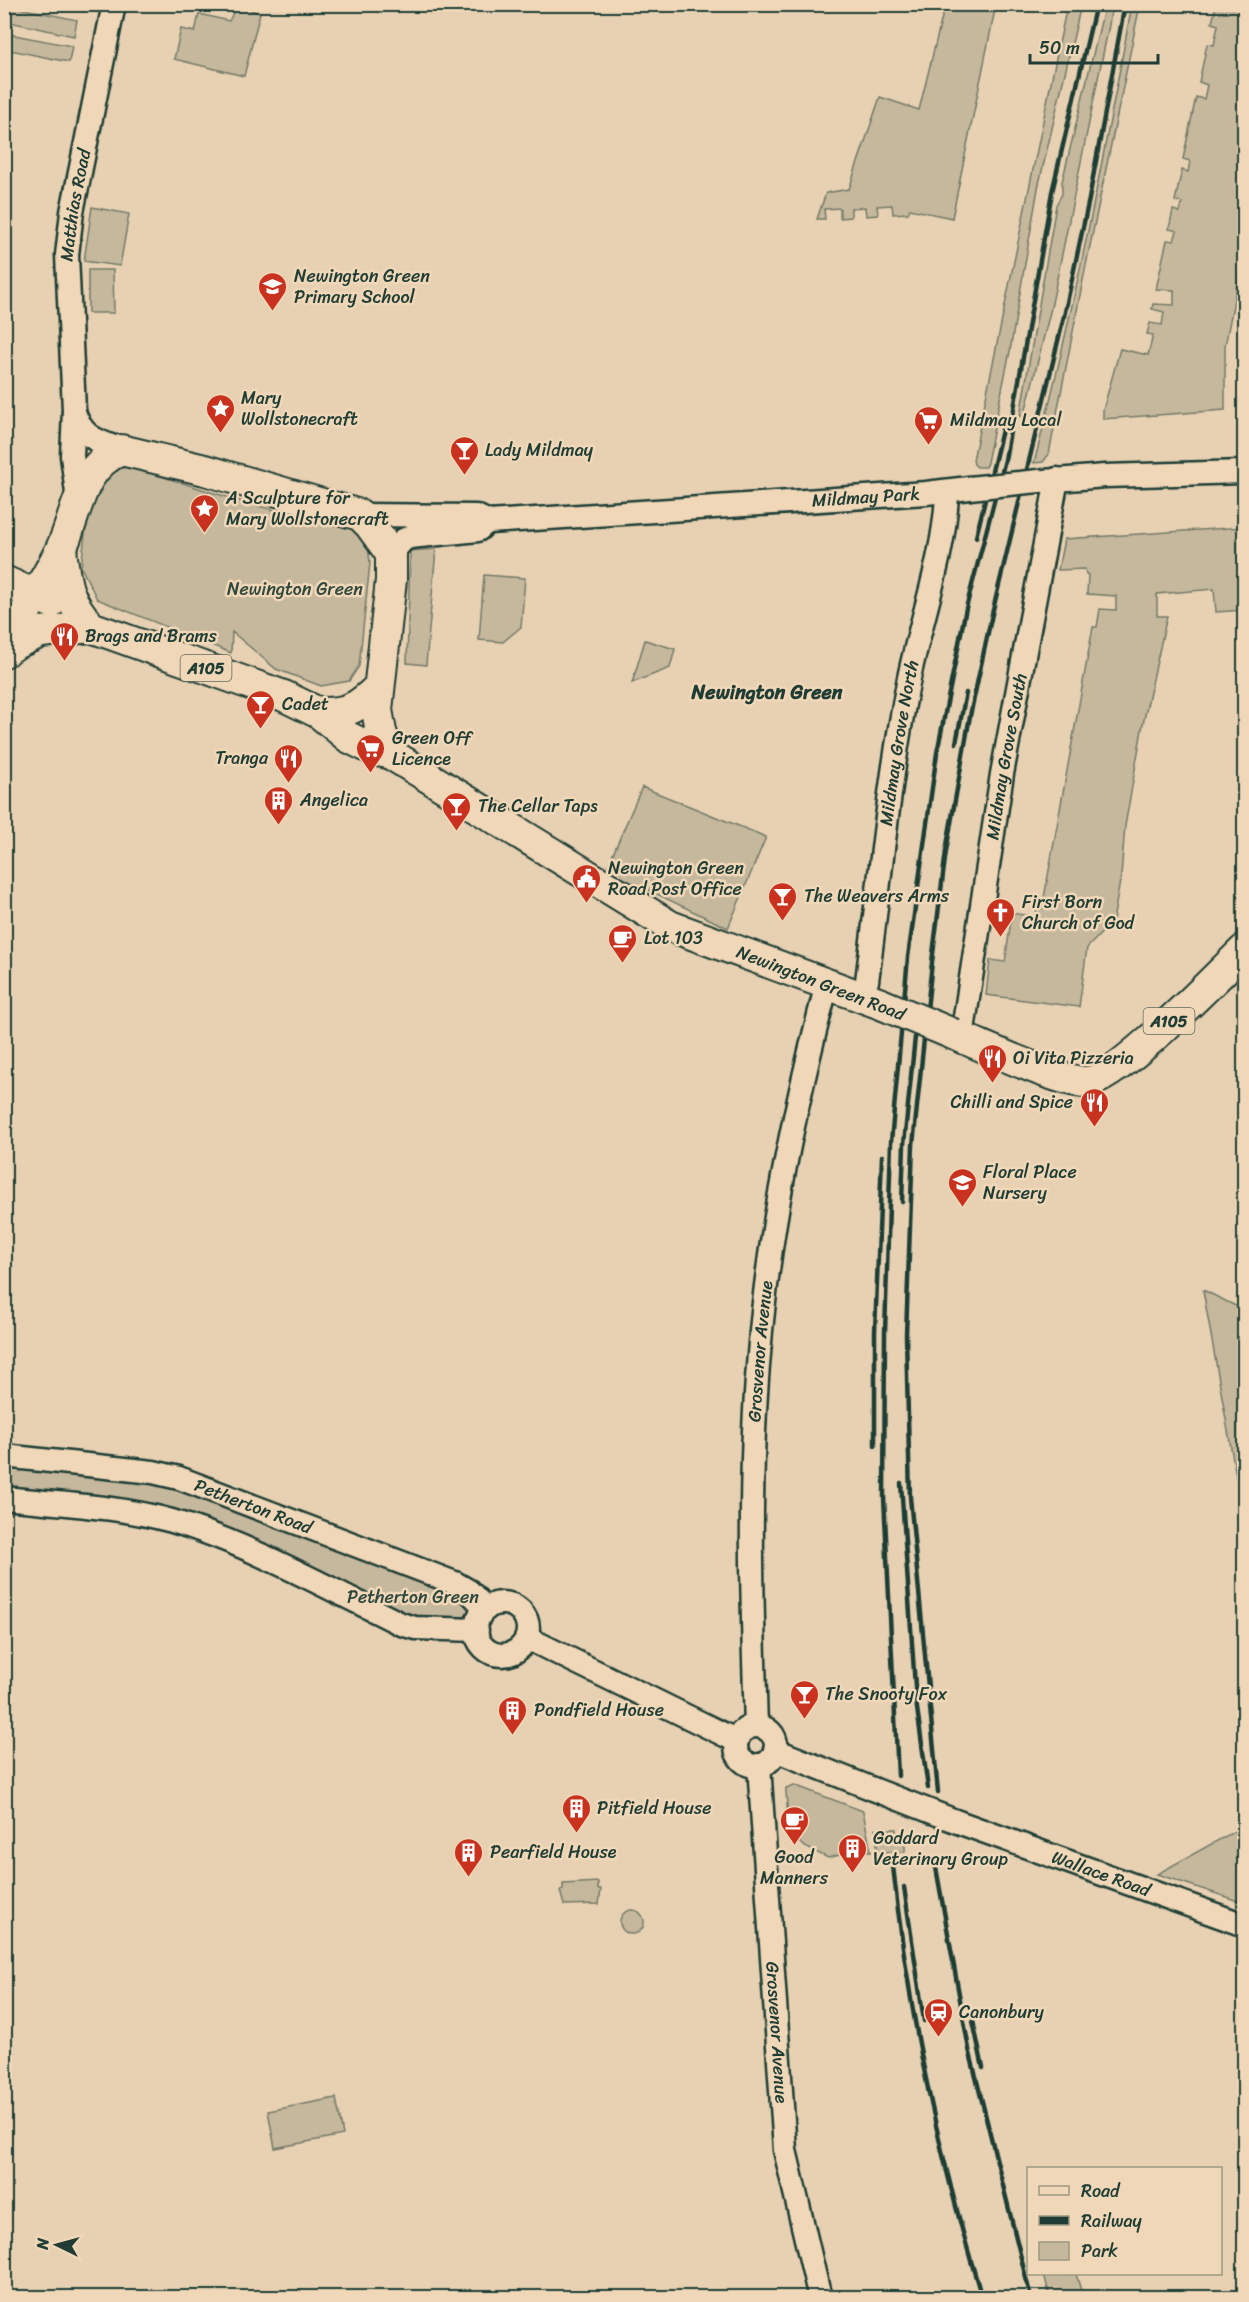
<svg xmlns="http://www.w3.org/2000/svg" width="1249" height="2302" viewBox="0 0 1249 2302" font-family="Sriracha,sans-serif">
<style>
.green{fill:#c6b89d;stroke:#727a68;stroke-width:1.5}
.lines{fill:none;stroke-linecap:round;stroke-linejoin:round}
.minor-casing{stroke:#1f3d34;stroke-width:27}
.major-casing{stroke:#1f3d34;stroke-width:34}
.minor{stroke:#f0d7b8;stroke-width:22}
.major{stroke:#f0d7b8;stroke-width:30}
.rail{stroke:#1f3d34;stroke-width:4.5}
.minor-bridge-casing{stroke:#1f3d34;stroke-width:27;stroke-linecap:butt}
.major-bridge-casing{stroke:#1f3d34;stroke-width:34;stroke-linecap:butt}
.minor-bridge{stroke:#f0d7b8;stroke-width:22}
.major-bridge{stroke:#f0d7b8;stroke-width:30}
.labels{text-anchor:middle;stroke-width:5;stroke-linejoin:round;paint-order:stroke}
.shield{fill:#f0d7b8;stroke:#5e6b5c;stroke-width:1.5}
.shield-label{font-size:16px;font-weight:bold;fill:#1f3d34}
.street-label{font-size:18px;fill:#1f3d34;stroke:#f0d7b8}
.poi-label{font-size:18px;fill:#1f3d34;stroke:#f0d7b8;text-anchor:start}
.park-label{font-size:18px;fill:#30493e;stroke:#f0d7b8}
.neighbourhood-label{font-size:20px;font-weight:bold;fill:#1f3d34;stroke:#f0d7b8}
</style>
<rect width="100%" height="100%" fill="#e8d1b3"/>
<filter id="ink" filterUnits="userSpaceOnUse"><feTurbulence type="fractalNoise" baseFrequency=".0167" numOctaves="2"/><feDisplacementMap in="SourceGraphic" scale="12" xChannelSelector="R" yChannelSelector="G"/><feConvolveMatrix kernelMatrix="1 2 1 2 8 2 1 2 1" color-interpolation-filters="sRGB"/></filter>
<g filter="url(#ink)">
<path class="green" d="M5,5L77,20L74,36L5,21Z
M237,5L260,13L244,76L174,59L181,29L195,32L199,14L229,21Z
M945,5H996L952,218L910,209L908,213L893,214L892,205L877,206L878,215L866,216L865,207L851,208V217L840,218V208L824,209L825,219H817L826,193L849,189L880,97L919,110Z
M1067,5H1081L1038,188L1010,351L986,467H977L974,464L973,460Z
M1105,5H1112L1109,25L1051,308L1024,417L1020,416L1056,205L1062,194V182Z
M1132,5H1140L1085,270L1049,454L1043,462L1034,463C1074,312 1103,159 1132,5Z
M1216,5H1244V249L1225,346V410L1103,419V410L1120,349L1148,355L1153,335L1147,334L1150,323L1162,325L1164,312L1152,309L1153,304L1174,305V290L1156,289L1167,240L1174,241L1177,231L1169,229L1173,210L1180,212L1182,203L1175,201L1182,170L1188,172L1190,161L1183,159L1196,97L1204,99L1207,85L1199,82L1207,44L1214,45L1218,25L1212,23Z
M4,33L72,46L69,62L5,49Z
M92,207L129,214L120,266L84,261Z
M88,270H113L114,313H88Z
M129,466L246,503L363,532L368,545L370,563L359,666L349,681L321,686L276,669L232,632L231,653L97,599L81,567L89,502L106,473Z
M1244,527V610L1216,612L1214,589L1157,594V616H1167L1143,724L1125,826L1121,876L1113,921L1087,948L1079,1007L986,995L990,960L1005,962L1012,913L1035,917L1037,909H1042L1093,627H1097L1100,609L1116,610V596L1087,594L1088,575L1086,574L1085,569L1058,570L1064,539Z
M436,549L426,665L407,663L410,551Z
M484,575L525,578L521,627L503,642L479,640Z
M645,640L675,649L670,668L632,683Z
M642,787L766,837L728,928L606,870Z
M1203,1290L1244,1310V1533L1237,1509L1238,1487Z
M4,1461L156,1479L452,1587L472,1606L466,1622H415L273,1554L5,1489Z
M794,1785L863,1811L871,1852L843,1840L844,1854L828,1858L803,1846L789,1832L786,1792V1788Z
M1244,1826V1903L1157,1874Z
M875,1829H896L897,1841H905V1852H878Z
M598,1882V1889H601L599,1904L564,1905L560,1891L563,1890V1884Z
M620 1922a12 12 0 1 1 24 0a12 12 0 1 1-24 0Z
M336,2098L343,2135L275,2148L268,2111Z
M1044,2274H1076L1083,2297H1050Z"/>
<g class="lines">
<defs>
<g id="minor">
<path d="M74,412C83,439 97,440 121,450"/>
<path d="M1044,481L1105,476L1244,472"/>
<path id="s1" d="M78,500L72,456L74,410L67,255L72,212L114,4"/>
<path id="s2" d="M360,515L476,516L489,522L926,493L969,488"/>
<path d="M391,554L403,540L410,537L478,530L485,524"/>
<path id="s3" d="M862,996L867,981C880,880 889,779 909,678C921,619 946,550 947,491"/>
<path id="s4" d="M962,1037L1002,774L1057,479"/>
<path id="s5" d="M4,1456L153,1472L179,1478L455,1583L469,1591L486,1609"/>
<path d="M4,1498C59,1504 118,1506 172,1521C249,1544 328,1588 401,1624L415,1628L477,1630"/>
<circle cx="502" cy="1629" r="26"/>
<path d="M527,1638L737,1741"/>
<path id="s6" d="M756,1726C752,1602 748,1478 759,1354C769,1228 795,1106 827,984"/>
<circle cx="756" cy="1746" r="20"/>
<path d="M775,1750L873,1789"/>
<path id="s7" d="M759,1765L785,2150L820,2298"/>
<path id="s8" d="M958,1822L1244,1925"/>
</g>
<path id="major" d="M61,549C65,584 67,600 91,627
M4,581L51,602
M4,645C24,614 45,582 61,549C78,513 79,467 121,450L205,470L360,515L370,525L391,554V580L377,710L381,732L389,753
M4,652L15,644L41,632L91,627L284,696L319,713L348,737L376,751L389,753L670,926L881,1004
M319,713C349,714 358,707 379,687
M953,1034C979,1044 1063,1084 1087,1082C1118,1079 1217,976 1244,950"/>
</defs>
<use href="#minor" class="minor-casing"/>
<use href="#major" class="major-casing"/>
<use href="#minor" class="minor"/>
<use href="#major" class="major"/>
<path class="rail" d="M976,537L1003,426
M956,743L966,693
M902,1202L904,1144L915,1037
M875,1446V1332L882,1156
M901,1483L916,1701L928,1788
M898,1776L884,1497L885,1333L891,1142L908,957L937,753L966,608L1005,460L1052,192L1096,4
M938,1792L910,1497L906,1335L913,1145L932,962L946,851L970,716L992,614L1065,312L1089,199L1125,4
M935,1862L969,2049L1031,2298
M893,1866C908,2012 939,2157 982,2298
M904,1887L924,2021
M973,2021L983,2068"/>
<defs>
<path id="minor-bridge" d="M969,488L1039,481
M873,1789L958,1822"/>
<path id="major-bridge" d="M881,1004L953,1034"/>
</defs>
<use href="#minor-bridge" class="minor-bridge-casing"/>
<use href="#major-bridge" class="major-bridge-casing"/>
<use href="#minor-bridge" class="minor-bridge"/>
<use href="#major-bridge" class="major-bridge"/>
</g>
</g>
<defs>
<symbol id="school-pin" viewBox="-11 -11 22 30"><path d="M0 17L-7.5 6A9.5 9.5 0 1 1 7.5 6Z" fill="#c8321e" stroke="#f0d7b8"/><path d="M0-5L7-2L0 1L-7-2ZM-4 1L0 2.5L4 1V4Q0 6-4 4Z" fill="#fff"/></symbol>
<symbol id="sight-pin" viewBox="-11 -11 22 30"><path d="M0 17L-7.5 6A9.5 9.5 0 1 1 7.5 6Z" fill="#c8321e" stroke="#f0d7b8"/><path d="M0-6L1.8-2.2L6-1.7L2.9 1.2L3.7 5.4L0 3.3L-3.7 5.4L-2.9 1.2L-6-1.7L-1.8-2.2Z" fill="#fff"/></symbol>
<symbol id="supermarket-pin" viewBox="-11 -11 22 30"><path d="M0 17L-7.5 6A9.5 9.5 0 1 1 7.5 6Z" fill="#c8321e" stroke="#f0d7b8"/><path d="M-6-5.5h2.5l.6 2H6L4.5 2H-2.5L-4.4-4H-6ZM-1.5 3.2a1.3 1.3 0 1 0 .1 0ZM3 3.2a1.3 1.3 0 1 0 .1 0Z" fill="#fff"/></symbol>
<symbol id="bar-pin" viewBox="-11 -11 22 30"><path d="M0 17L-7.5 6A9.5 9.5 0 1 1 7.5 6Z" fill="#c8321e" stroke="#f0d7b8"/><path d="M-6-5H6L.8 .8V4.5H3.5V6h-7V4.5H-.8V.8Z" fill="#fff"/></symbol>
<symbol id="restaurant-pin" viewBox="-11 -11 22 30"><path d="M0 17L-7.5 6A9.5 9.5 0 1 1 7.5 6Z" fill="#c8321e" stroke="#f0d7b8"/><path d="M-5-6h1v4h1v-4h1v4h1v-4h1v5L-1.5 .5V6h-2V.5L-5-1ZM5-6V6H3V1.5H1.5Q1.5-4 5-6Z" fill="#fff"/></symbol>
<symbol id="building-pin" viewBox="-11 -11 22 30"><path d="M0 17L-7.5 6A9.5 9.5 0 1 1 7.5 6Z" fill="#c8321e" stroke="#f0d7b8"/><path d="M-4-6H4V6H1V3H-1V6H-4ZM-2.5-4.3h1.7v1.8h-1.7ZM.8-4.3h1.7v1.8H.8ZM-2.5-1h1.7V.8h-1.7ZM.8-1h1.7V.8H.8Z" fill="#fff"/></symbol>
<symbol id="civic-pin" viewBox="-11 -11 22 30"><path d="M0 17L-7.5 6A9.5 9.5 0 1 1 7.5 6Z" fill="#c8321e" stroke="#f0d7b8"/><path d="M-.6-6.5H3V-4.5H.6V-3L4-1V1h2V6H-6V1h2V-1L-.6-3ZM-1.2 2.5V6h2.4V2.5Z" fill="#fff"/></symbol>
<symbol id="church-pin" viewBox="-11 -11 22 30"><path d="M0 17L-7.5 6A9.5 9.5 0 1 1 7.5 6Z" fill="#c8321e" stroke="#f0d7b8"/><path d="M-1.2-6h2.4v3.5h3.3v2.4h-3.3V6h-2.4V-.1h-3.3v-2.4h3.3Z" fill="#fff"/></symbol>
<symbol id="cafe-pin" viewBox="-11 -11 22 30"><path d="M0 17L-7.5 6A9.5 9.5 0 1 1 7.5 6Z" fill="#c8321e" stroke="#f0d7b8"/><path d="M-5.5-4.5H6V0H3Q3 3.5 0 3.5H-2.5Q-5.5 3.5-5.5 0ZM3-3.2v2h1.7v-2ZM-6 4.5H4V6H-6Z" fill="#fff"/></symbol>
<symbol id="station-pin" viewBox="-11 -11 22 30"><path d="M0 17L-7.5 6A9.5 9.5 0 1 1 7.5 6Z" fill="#c8321e" stroke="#f0d7b8"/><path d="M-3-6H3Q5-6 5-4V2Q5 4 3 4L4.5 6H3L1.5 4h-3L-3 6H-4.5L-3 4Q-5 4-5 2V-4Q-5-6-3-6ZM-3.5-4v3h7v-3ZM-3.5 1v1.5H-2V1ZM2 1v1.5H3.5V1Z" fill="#fff"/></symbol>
</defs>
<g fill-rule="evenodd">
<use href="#school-pin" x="256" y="270" width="33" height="45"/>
<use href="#sight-pin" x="204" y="392" width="33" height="45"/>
<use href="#supermarket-pin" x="912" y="404" width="33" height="45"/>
<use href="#bar-pin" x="448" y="434" width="33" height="45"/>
<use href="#sight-pin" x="188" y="492" width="33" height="45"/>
<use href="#restaurant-pin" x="48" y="620" width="33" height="45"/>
<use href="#bar-pin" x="244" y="688" width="33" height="45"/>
<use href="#supermarket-pin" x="354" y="732" width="33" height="45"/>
<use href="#restaurant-pin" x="272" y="742" width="33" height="45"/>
<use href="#building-pin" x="262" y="784" width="33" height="45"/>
<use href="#bar-pin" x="440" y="790" width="33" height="45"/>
<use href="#civic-pin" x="570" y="862" width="33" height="45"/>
<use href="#bar-pin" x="766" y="880" width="33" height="45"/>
<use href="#church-pin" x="984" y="896" width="33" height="45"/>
<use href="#cafe-pin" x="606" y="922" width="33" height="45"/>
<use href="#restaurant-pin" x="976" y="1042" width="33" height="45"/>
<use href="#restaurant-pin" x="1078" y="1086" width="33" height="45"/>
<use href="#school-pin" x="946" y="1166" width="33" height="45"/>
<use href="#bar-pin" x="788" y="1678" width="33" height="45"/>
<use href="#building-pin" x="496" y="1694" width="33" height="45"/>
<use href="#building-pin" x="560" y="1792" width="33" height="45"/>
<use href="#cafe-pin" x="778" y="1804" width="33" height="45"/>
<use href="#building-pin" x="836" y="1832" width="33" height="45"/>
<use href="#building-pin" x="452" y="1836" width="33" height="45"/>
<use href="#station-pin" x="922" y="1996" width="33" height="45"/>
</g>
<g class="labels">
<g class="shield">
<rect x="180.5" y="655" width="51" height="26" rx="4.5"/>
<rect x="1143.5" y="1008" width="51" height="26" rx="4.5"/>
</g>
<g class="shield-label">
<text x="206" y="674">A105</text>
<text x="1169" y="1027">A105</text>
</g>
<g class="street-label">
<text dy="6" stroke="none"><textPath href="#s1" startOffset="296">Matthias Road</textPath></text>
<text dy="6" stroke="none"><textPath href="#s2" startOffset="508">Mildmay Park</textPath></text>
<text dy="6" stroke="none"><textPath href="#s3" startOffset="256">Mildmay Grove North</textPath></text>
<text dy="6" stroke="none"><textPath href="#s4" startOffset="284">Mildmay Grove South</textPath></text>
<text transform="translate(821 983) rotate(21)" y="6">Newington Green Road</text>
<text dy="6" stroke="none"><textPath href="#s6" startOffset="375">Grosvenor Avenue</textPath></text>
<text dy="6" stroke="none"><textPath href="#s5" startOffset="256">Petherton Road</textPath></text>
<text dy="6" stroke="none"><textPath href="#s8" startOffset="152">Wallace Road</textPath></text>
<text dy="6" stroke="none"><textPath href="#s7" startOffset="268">Grosvenor Avenue</textPath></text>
</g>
<g class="poi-label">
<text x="294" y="282">Newington Green<tspan x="294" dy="21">Primary School</tspan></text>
<text x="241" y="404">Mary<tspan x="241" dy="21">Wollstonecraft</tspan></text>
<text x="950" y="426">Mildmay Local</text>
<text x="485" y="456">Lady Mildmay</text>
<text x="226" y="504">A Sculpture for<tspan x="226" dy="21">Mary Wollstonecraft</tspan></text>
<text x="85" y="642">Brags and Brams</text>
<text x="282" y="710">Cadet</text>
<text x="392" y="744">Green Off<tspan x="392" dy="21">Licence</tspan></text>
<text x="268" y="764" text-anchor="end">Tranga</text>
<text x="300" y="806">Angelica</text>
<text x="478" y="812">The Cellar Taps</text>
<text x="608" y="874">Newington Green<tspan x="608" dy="21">Road Post Office</tspan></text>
<text x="804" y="902">The Weavers Arms</text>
<text x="1022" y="908">First Born<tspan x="1022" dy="21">Church of God</tspan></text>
<text x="644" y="944">Lot 103</text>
<text x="1013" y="1064">Oi Vita Pizzeria</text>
<text x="1073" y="1108" text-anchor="end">Chilli and Spice</text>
<text x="983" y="1178">Floral Place<tspan x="983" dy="21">Nursery</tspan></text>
<text x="825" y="1700">The Snooty Fox</text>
<text x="534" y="1716">Pondfield House</text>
<text x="597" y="1814">Pitfield House</text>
<text x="873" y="1844">Goddard<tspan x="873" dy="21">Veterinary Group</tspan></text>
<text x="490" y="1858">Pearfield House</text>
<text x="794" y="1863" text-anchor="middle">Good<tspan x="794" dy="21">Manners</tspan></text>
<text x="959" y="2018">Canonbury</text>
</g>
<g class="park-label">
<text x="295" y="595">Newington Green</text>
<text x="413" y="1603">Petherton Green</text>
</g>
<g class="neighbourhood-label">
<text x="767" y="699">Newington Green</text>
</g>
</g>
<rect width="1249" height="2302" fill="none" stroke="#f0d7b8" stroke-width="24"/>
<rect x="12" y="12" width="1225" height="2278" fill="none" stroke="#1f3d34" stroke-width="2" filter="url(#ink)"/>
<rect x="1027" y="2167" width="195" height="108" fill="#f0d7b8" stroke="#9c9983" stroke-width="1.5"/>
<rect x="1039" y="2186" width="30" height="9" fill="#f0d7b8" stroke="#9c9983" stroke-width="1.5"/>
<text x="1081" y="2197" font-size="18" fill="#1f3d34">Road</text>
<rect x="1039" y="2216" width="30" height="9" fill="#1f3d34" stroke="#9c9983" stroke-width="1.5"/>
<text x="1081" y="2227" font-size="18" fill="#1f3d34">Railway</text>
<rect x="1039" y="2242" width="30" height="18" fill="#c6b89d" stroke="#9c9983" stroke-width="1.5"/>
<text x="1081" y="2257" font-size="18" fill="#1f3d34">Park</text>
<g transform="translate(57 2245) rotate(275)" stroke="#f0d7b8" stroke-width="4.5" paint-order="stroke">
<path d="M0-4.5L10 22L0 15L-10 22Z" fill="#1f3d34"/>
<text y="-9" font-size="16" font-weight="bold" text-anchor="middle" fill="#1f3d34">N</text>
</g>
<path d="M1030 54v9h128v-9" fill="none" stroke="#1f3d34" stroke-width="3"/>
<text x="1039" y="54" font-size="18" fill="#1f3d34" stroke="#f0d7b8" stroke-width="4.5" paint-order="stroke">50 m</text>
</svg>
